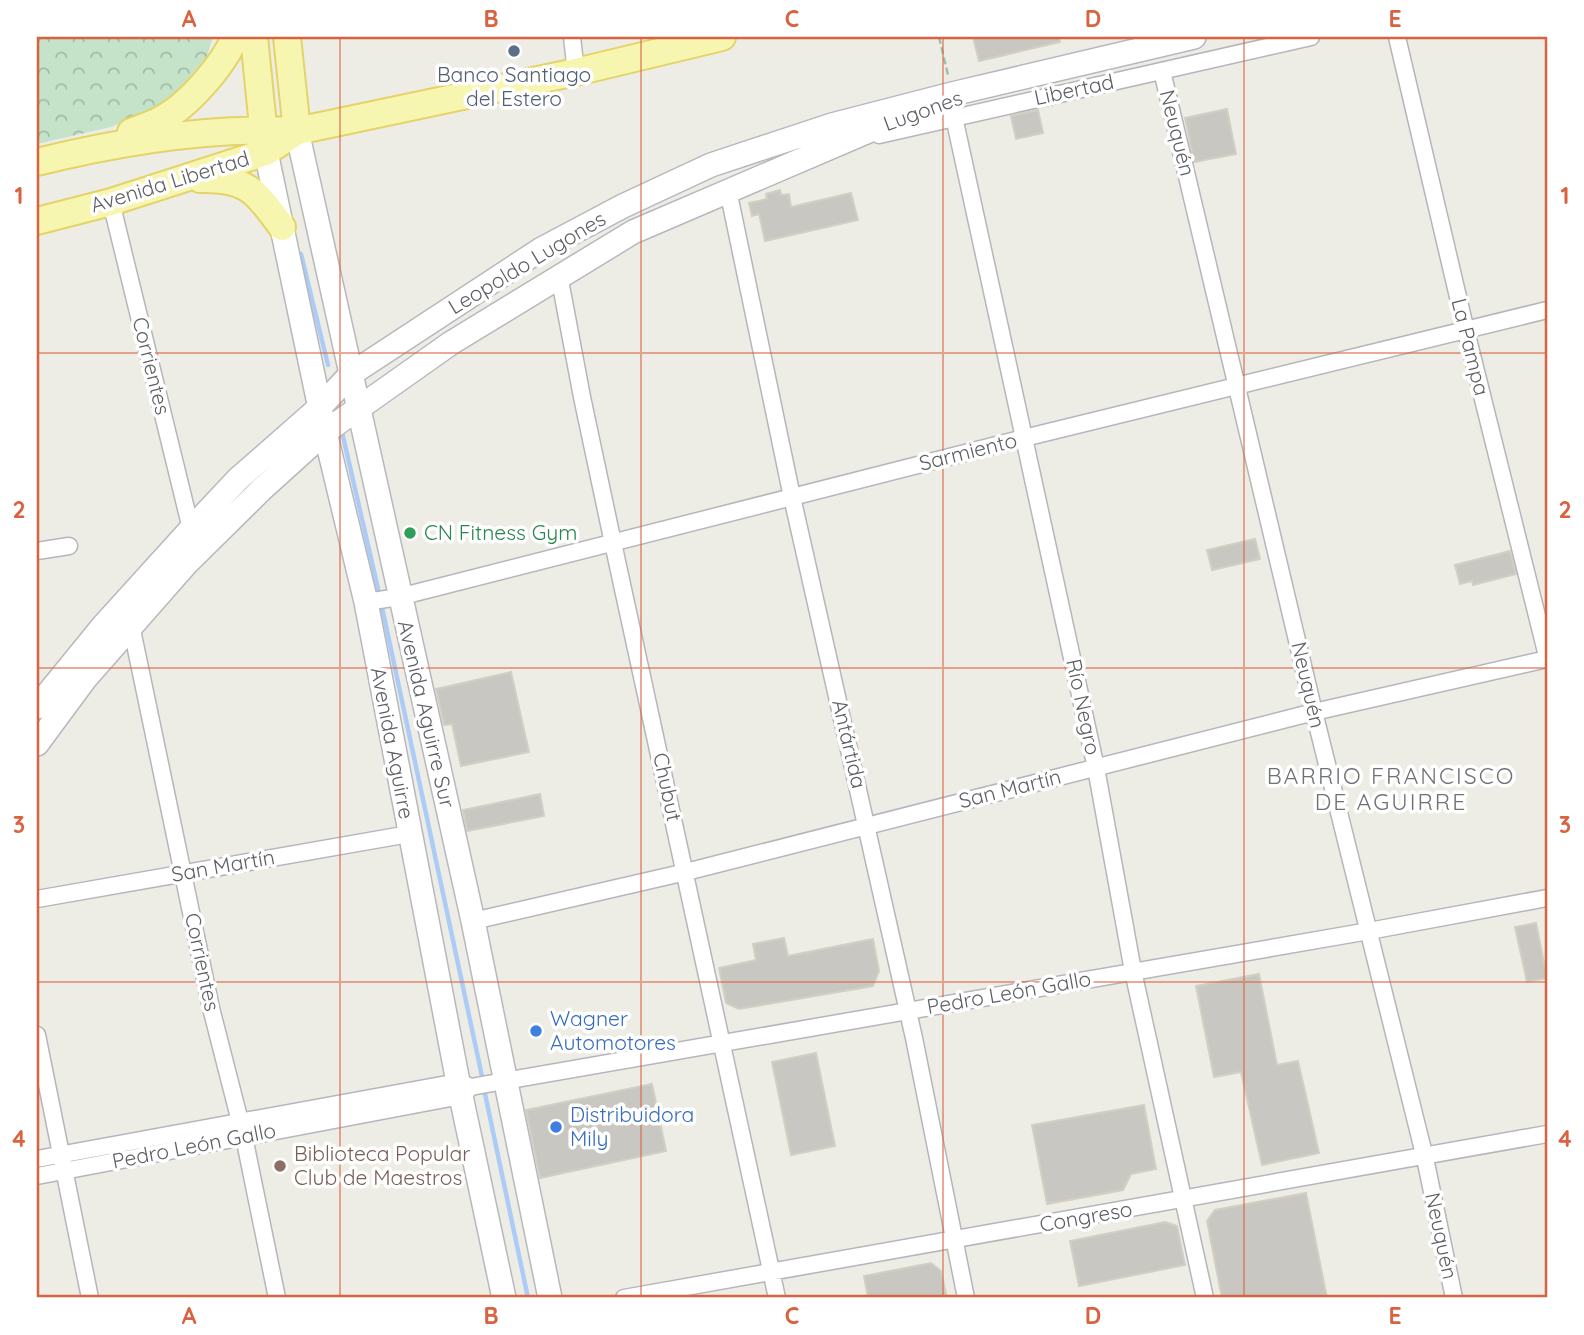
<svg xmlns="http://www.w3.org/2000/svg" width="1584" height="1335" viewBox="0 0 1584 1335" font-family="Quicksand,sans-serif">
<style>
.forest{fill:url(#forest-crowns)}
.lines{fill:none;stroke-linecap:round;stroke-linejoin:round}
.stream{stroke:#acccf7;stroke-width:4.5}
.building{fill:#c9c7c2;stroke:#d2d0c4;stroke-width:2}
.minor-casing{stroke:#b5b6bb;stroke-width:19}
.secondary-casing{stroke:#b7b8be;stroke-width:26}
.primary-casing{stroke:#e4d368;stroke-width:30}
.path{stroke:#9dc1ac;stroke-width:2.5;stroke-dasharray:7 3.5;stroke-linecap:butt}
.minor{stroke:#fff;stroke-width:16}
.secondary{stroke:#fff;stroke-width:23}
.primary{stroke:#f7f6b1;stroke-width:26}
.grid{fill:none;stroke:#d96240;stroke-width:2;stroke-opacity:0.55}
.service-dot{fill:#5c6f8a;stroke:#fff;stroke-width:2.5}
.leisure-dot{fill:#2e9e5b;stroke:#fff;stroke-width:2.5}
.shop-dot{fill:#3f7fe0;stroke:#fff;stroke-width:2.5}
.education-dot{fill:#8d6e63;stroke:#fff;stroke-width:2.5}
.labels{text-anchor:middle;stroke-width:7;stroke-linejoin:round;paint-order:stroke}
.service-label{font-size:21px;fill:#4e5e75;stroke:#fff}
.street-label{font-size:21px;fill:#5d5f64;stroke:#fff}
.leisure-label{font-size:21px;fill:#27864d;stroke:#fff;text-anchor:start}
.shop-label{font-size:21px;fill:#366cbe;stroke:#fff;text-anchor:start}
.education-label{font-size:21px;fill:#785e54;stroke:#fff;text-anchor:start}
.neighbourhood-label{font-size:23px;letter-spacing:2px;fill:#6e7176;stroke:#fff}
.neatline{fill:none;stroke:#d96240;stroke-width:2.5}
.grid-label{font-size:23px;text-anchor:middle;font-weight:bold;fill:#d96240}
</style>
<defs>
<pattern id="forest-crowns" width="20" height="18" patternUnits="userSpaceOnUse" patternTransform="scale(1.75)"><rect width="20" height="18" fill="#c4e3c9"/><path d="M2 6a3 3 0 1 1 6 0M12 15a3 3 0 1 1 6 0" fill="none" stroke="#a2bba7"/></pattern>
</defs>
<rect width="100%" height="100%" fill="#eeede5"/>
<path class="forest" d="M37,37H213L207,56L170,102L111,127L37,144Z"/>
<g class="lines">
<path class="stream" d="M301,254L328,365
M342,432L379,593L483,1081
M484,1089L528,1298"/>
</g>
<path class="building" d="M973,37H1059L1060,42L979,61Z
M1227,109L1236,154L1194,162L1185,118Z
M1038,110L1043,133L1016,139L1011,116Z
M780,190L781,195L789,194L791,207L851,193L858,220L765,241L759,214L752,216L749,203L767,199L766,194Z
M1255,539L1260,559L1212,570L1207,550Z
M1510,551L1516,574L1473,585L1472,581L1460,584L1455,565Z
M511,672L529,752L461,766L452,724L444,725L436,689Z
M540,794L544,816L467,831L463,810Z
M1536,923L1547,978L1527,982L1515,927Z
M784,938L788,956L873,939L879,971L873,986L739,1009L726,1003L719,968L756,960L753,944Z
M1259,974L1277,1065L1298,1061L1319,1153L1262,1165L1241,1072L1214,1077L1196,986Z
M816,1053L835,1146L791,1155L772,1062Z
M652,1084L666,1151L540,1178L526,1110Z
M1144,1105L1156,1169L1131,1174L1123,1190L1047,1204L1032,1125Z
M1306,1193L1327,1298H1222L1207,1221L1215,1210Z
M1165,1222L1177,1226L1185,1265L1079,1286L1070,1241Z
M931,1263L941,1271L947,1298H868L864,1276Z"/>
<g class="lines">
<defs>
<path id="minor" d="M572,37L576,72
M1397,37L1466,331L1547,656
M1162,71L1314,712L1425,1158L1454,1298
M954,117L1096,768L1133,971L1205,1298
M879,135L1311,37
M728,190L792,497L914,1038L966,1298
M111,202L191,529
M559,275L582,397L613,543L777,1298
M37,551L69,546
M366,602L399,597L1024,438L1547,310
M131,625L211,1008L244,1137L277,1298
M37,899L409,834
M473,921L686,872L1314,712L1547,659
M37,1035L90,1298
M37,1159L458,1082L467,1085
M37,1176L461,1096L471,1087L504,1081L1369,931L1547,898
M624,1298L1547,1134"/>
<path id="secondary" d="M297,131L473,921L550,1298
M266,152L325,432L366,602L458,1082L504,1298
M37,707L103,626L191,529L238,479L320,407L351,374L540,250L623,206L711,165L832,125L952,94L1194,37
M37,744L85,679L187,563L262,489L325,432L451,343L633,232L892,121"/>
<path id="primary" d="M254,37L265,146
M287,37L297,131
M131,132C141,128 152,125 162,119C189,105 224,64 235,37
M37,162C121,141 210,127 297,131L576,72L722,37
M200,179C248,178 255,191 282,227
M37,221L111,202L266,152L297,131"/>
</defs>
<use href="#minor" class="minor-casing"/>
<use href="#secondary" class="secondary-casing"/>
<use href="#primary" class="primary-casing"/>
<path class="path" d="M939,37L948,75"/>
<use href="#minor" class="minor"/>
<use href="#secondary" class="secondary"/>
<use href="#primary" class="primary"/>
</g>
<path class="grid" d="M340,37V1298M641,37V1298M943,37V1298M1244,37V1298M37,353H1547M37,668H1547M37,982H1547"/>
<circle class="service-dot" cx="514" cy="51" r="7"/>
<circle class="leisure-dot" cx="410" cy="533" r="7"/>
<g class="shop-dot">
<circle cx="536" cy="1031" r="7"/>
<circle cx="556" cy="1127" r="7"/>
</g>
<circle class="education-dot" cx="280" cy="1166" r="7"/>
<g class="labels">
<g class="service-label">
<text x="514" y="82">Banco Santiago<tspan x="514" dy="24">del Estero</tspan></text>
</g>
<g class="street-label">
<text transform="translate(1074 90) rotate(-12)" y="7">Libertad</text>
<text transform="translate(923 111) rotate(-20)" y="7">Lugones</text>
<text transform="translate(1177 133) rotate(76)" y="7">Neuquén</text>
<text transform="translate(170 182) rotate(-17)" y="7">Avenida Libertad</text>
<text transform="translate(527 263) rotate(-31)" y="7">Leopoldo Lugones</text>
<text transform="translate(1470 347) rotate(76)" y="7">La Pampa</text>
<text transform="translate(151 366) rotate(76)" y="7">Corrientes</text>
<text transform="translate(968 452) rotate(-14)" y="7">Sarmiento</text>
<text transform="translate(1308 685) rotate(77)" y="7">Neuquén</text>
<text transform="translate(1083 707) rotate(78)" y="7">Río Negro</text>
<text transform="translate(426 714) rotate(77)" y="7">Avenida Aguirre Sur</text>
<text transform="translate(392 743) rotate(79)" y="7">Avenida Aguirre</text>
<text transform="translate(849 744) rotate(77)" y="7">Antártida</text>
<text transform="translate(667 787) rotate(78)" y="7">Chubut</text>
<text transform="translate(1010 789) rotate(-14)" y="7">San Martín</text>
<text transform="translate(223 866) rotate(-10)" y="7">San Martín</text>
<text transform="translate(202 962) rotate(78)" y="7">Corrientes</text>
<text transform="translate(1009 993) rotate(-10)" y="7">Pedro León Gallo</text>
<text transform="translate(194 1146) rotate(-11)" y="7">Pedro León Gallo</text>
<text transform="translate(1086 1217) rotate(-10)" y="7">Congreso</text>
<text transform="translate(1441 1236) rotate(78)" y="7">Neuquén</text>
</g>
<g class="leisure-label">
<text x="424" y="540">CN Fitness Gym</text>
</g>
<g class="shop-label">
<text x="550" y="1026">Wagner<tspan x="550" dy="24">Automotores</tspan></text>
<text x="570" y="1122">Distribuidora<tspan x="570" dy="24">Mily</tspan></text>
</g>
<g class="education-label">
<text x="294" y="1161">Biblioteca Popular<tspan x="294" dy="24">Club de Maestros</tspan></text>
</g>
<g class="neighbourhood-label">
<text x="1391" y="784">BARRIO FRANCISCO<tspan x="1391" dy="26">DE AGUIRRE</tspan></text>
</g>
</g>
<rect width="1584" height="1335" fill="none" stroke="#ffffff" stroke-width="77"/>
<rect x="38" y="38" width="1508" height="1258" class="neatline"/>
<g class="grid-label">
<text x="189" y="27">A</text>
<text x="491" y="27">B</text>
<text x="792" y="27">C</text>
<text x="1093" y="27">D</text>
<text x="1395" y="27">E</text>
<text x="19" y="204">1</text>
<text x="1565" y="204">1</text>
<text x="19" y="518">2</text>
<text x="1565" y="518">2</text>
<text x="19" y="833">3</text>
<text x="1565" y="833">3</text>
<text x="19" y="1147">4</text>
<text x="1565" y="1147">4</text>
<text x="189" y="1324">A</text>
<text x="491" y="1324">B</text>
<text x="792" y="1324">C</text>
<text x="1093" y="1324">D</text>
<text x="1395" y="1324">E</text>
</g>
</svg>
